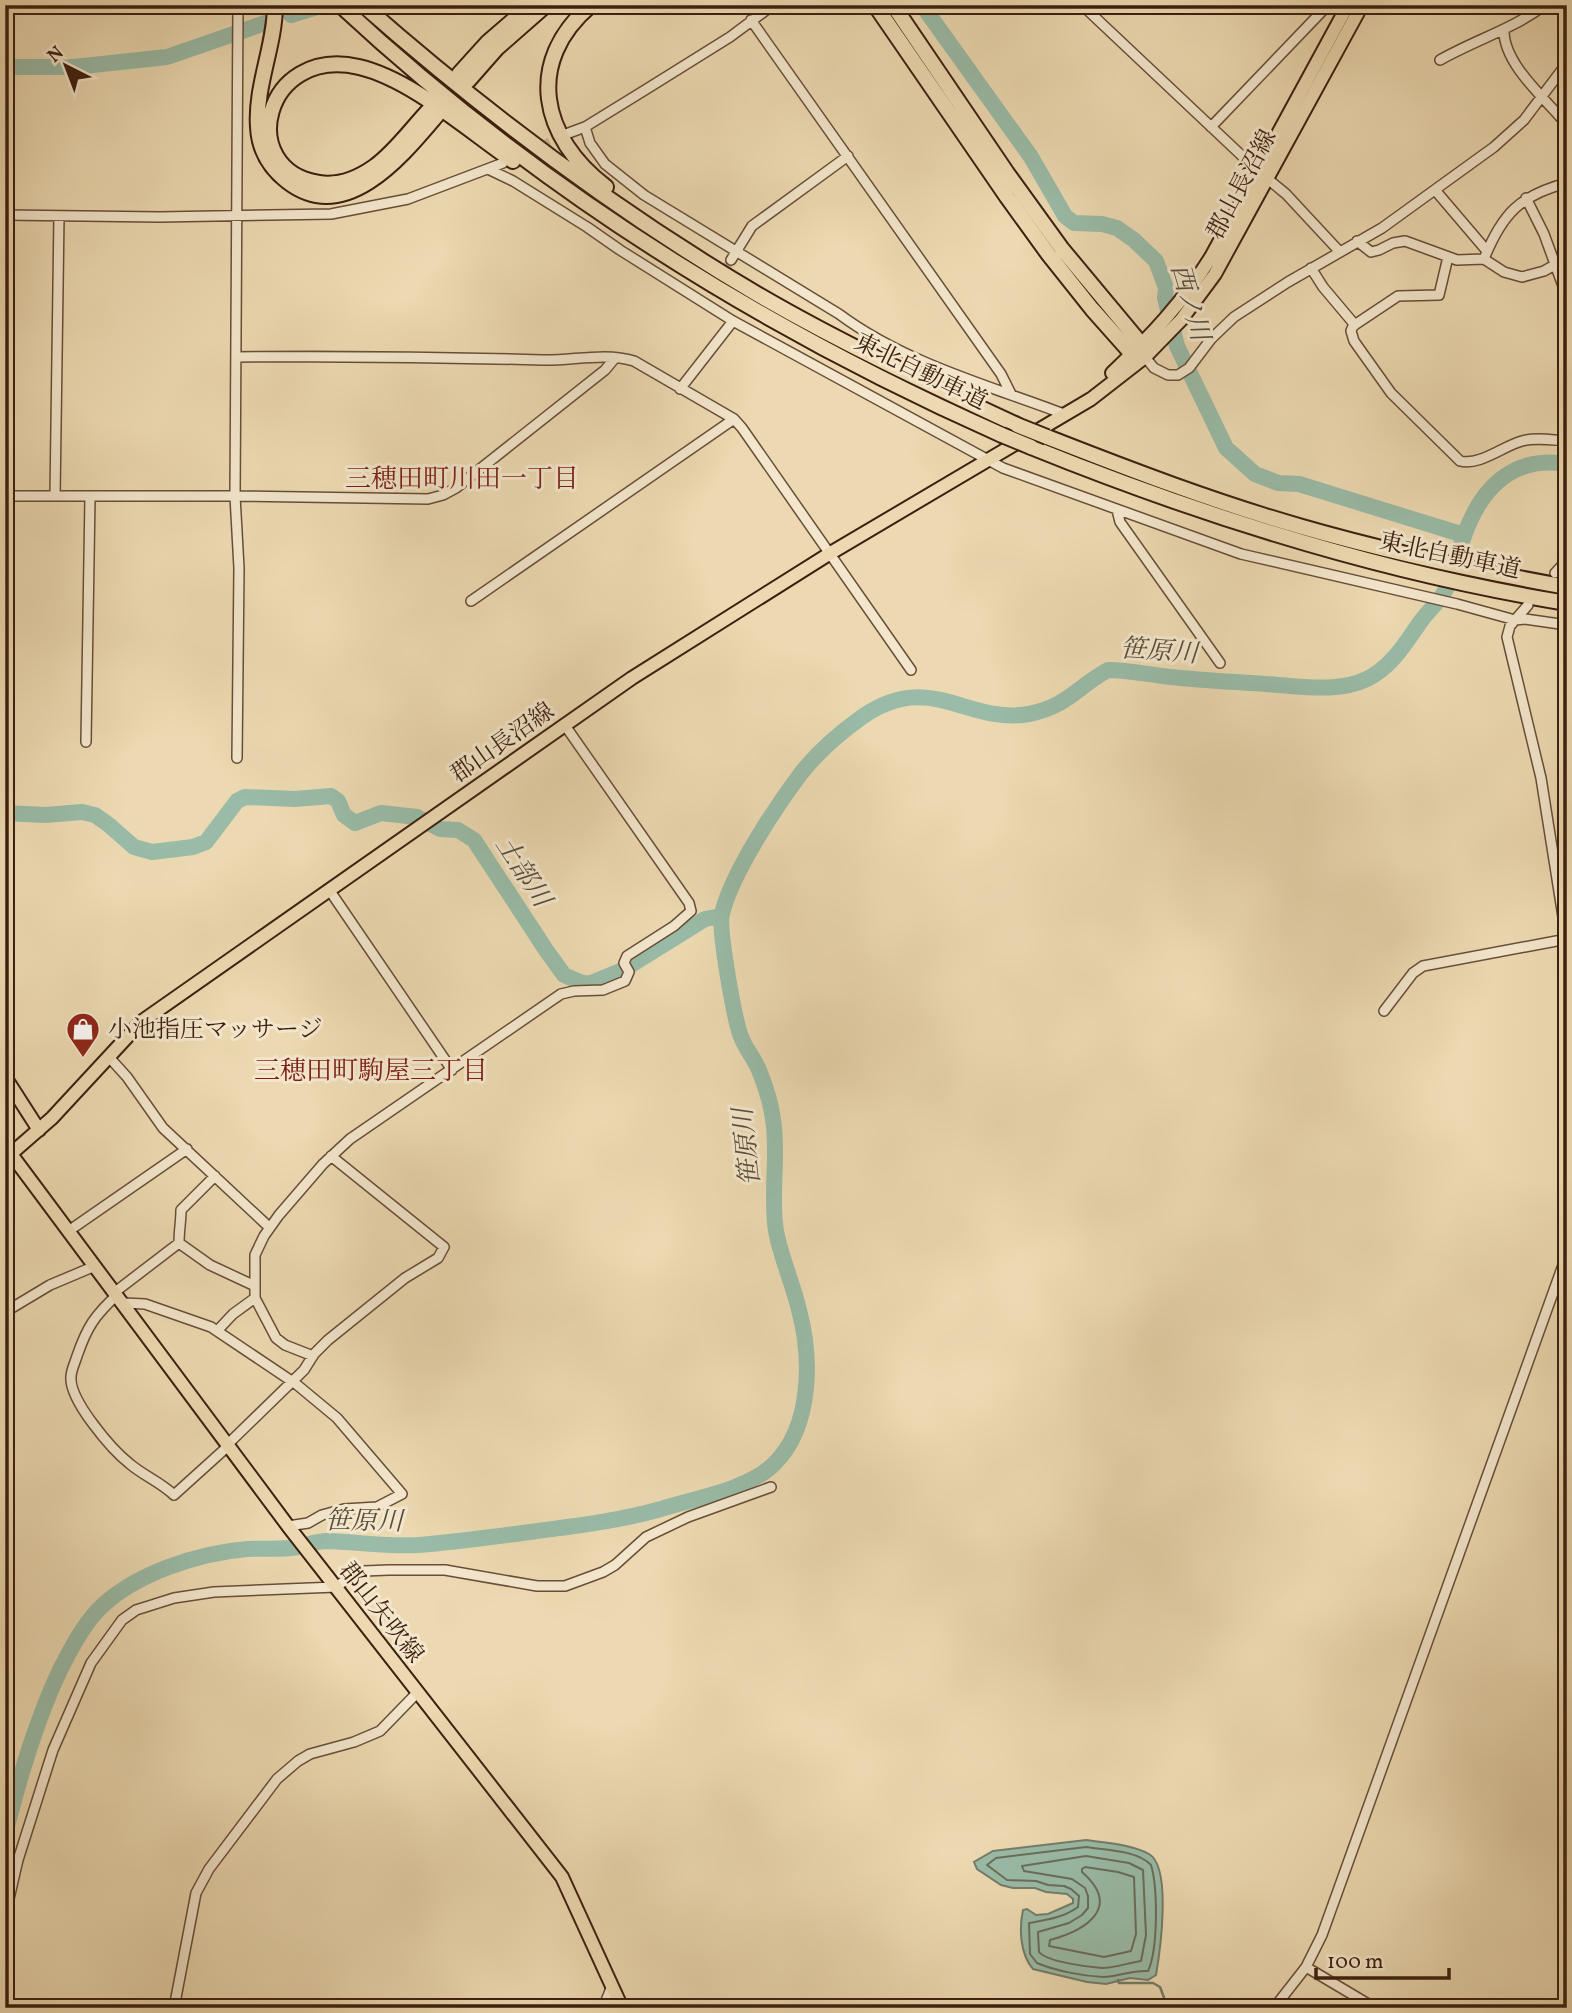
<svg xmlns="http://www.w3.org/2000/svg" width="1572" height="2013" viewBox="0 0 1572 2013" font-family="Vollkorn,'Noto Serif JP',serif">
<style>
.water{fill:#99bba7;stroke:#747d6a;stroke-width:2}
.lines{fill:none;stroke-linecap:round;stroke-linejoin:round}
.shore{stroke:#6a6d5b;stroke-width:2}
.stream{stroke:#747d6a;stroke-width:2.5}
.river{stroke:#99bba7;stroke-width:16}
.minor-tunnel{stroke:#c9b491;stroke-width:9;stroke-dasharray:9 4.5;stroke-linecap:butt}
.minor-casing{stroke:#684e38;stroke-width:12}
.major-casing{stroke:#3c1f0f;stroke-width:16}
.highway-casing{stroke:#3c1f0f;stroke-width:18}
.minor{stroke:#f3e6cc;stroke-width:9}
.major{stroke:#ecd9b1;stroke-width:12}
.highway{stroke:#ecd9b1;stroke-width:14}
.highway-bridge-casing{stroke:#3c1f0f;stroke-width:18;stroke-linecap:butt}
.highway-bridge{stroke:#ecd9b1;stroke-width:14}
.labels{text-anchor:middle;stroke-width:6;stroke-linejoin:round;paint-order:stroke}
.street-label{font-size:24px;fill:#3c1f0f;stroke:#f3e6cc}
.poi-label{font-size:24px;fill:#3c1f0f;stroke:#f3e6cc;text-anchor:start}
.water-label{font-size:26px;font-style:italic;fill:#584e3d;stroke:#f3e6cc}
.neighbourhood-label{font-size:26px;fill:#7a1f14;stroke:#f3e6cc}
</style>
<rect width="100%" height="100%" fill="#ecd9b1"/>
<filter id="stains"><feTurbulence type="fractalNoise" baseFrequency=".00286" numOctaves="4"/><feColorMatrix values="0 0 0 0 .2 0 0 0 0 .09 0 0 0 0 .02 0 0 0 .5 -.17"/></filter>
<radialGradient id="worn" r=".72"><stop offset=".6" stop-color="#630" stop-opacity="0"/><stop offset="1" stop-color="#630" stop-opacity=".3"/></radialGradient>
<path class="water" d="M1086,1840C1106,1843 1131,1844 1149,1854C1172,1867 1160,1952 1156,1975L1148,1980L1130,1978L1106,1984L1087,1982L1033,1969C1020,1954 1019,1929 1023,1910L1027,1909L1036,1915L1048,1914L1073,1903V1899L1067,1894L1046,1892L1035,1888H1013L1001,1885L977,1869L974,1862L993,1851Z"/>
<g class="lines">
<path class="shore" d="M1086,1847C1105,1850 1137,1850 1151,1865C1158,1888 1158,1950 1148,1971C1131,1970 1118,1977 1103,1977C1083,1976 1056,1971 1037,1963L1030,1954L1029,1923C1046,1920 1063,1918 1078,1907L1079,1896L1071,1889L1064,1886L1048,1885L1036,1881L1007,1880L987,1865L996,1858Z
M1086,1856L1129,1863L1143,1870L1146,1935L1141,1961C1128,1963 1114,1968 1102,1968C1089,1967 1047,1962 1039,1952L1038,1932L1069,1923L1082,1915L1088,1908V1896L1085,1888L1072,1879L1024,1871L1022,1866Z
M1085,1867L1118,1872L1134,1877L1136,1934L1131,1951L1104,1957L1049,1946L1050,1940C1087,1930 1122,1907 1082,1872V1869Z"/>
<path class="stream" d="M1118,1980L1119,1983H1153L1160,1987L1166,2003L1165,2008"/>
<path class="river" d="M922,5L1031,157L1065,216L1074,223L1102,224L1117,228L1134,240L1156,261L1166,288L1165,298L1177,346L1226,448L1255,474L1278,483L1299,484L1464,535
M291,15L320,6
M5,67H74L167,57L268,22
M5,813L45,815L82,812L95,815L109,825L134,847L152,852L193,847L206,842L237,801L245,797L295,799L331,796L338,801L344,815L355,823L381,813L417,817L440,829L458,830L474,840L546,950L564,975L580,982L589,984L623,970L705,919L716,917L720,919
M5,1835C19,1778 35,1723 60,1670C71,1649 82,1627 98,1610C133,1574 198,1553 247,1549C263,1548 281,1550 298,1547C308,1545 316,1541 327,1541C357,1542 389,1547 419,1545C456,1542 493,1537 530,1532C574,1526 619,1521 661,1509C695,1498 748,1490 774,1464C812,1427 812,1358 799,1310C793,1284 781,1258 776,1231C770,1195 779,1156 773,1119C771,1104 765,1085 759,1070C754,1058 744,1047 740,1034C734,1016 718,928 722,914C731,874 777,805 802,772C818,752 841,732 862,717C931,669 966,725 1029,714C1067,707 1078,686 1108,670C1129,670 1150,675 1171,677C1207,681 1242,682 1278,685C1307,687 1340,692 1367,679C1392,667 1406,642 1421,621C1428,611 1439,602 1445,591C1454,575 1457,553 1464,536C1481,488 1513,455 1567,464"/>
<path class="minor-tunnel" d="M517,157L565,135
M710,294L731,260"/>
<defs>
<path id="minor" d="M1082,5L1258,171L1286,194L1339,251
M751,20L1001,374L1011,394
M1504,31C1504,65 1547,100 1567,125
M1440,60C1475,40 1513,29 1545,5
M585,127L590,143L605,164L644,195L839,314C905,363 987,385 1064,414
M1211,127L1328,5
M566,134L585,127L645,90L730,37L773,5
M488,169L513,181L587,227L620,250L733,321L1003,468L1241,554L1457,604L1515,620L1525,619L1567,625
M1435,190L1487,251
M1526,198L1544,234L1567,297
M5,215L160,217L331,214L408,199L503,163
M1357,241L1371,252L1379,250L1393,243L1405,241L1457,260L1484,259L1504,272L1522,277L1544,271L1567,258
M1448,257L1439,295L1398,296L1353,326L1351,331L1354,341L1391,393L1460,461C1480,466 1503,446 1522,441C1536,437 1552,440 1567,441
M1484,259C1502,214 1520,195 1567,183
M731,260L752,226L848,156
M1311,268L1323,287L1355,325
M236,357C338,356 440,357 542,360C572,361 605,352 634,361L734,419L742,428L911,670
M1145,357L1154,368L1168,375H1178L1189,368L1211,339L1234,317L1288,282L1382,228L1494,147L1524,120L1567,63
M680,389L733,321
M5,496H235L428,499L443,495L456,488L605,370L615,358
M55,496L59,216
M1117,510L1120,522L1220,663
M1555,573L1567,560
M471,601L734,419
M1528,605L1510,626L1507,637L1541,778L1567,942
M86,742L90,497
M237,758L239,568L235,496L238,5
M330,891L452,1070
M1384,1011L1413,973L1423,966L1567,939
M108,1056L127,1077L163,1128L269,1227
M70,1230L187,1149
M179,1243C179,1231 181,1221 181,1210L215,1176
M115,1292L179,1243L210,1265L255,1286
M117,1295C95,1315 87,1327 77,1356C75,1363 71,1370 71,1377C69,1400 112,1450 130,1464C144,1476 159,1481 174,1495L226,1448L229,1443L304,1370L314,1354L328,1340L405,1278L438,1258L444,1247L331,1156
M124,1303L145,1304L211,1327L296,1384L337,1418L402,1494L377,1507L344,1509L322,1515L308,1523L288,1526
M5,1312L50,1285L95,1266
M217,1331L233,1314L255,1298
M313,1356L285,1345L276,1338L255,1298V1255L264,1236L279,1215L323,1164L350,1139L561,994L574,991L603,990L625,981L629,972L624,963L627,956L674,926L691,911L689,903L564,724
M5,1916L18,1860L53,1750L91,1663L122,1620L136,1610L174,1598L214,1592L336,1587L354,1574L364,1571L389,1570H445L537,1586H565L603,1572L615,1565L646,1537L688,1517L771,1487
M1306,1967L1375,2008
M174,2008L196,1893L209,1869L277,1779L298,1761L310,1754L354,1742L380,1731L418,1692
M603,2008L612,1986
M1274,2008L1306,1967L1322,1935L1567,1254"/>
<path id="major" d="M1112,373C1151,336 1183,302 1211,257L1348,5
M5,1077L39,1130
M11,1154L288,1526L562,1877L622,2008
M5,1159L52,1118L141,1022L632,678L829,554L1091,399L1145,357L1181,320L1215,274L1362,5"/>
<path id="highway" d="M275,5C275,46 255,86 258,127C259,149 270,168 288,182C346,226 403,155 437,115
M340,5C534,186 761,328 1002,435
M363,5C486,113 616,211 757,294C841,343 929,384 1017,425
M591,5C524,62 541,138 606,187
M875,5L1007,197L1049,255L1092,309L1132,354L1145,357L1142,345L1062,249L1007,173L893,5
M459,74L488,42L531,5
M468,81L497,48L546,5
M429,110C411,129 395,152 374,167C357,179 339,186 319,183C235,170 263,45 359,67C411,79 469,131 513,161
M1047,437C1131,470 1215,502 1302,527C1389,552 1478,571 1567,587
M1031,447C1204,517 1382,573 1567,603"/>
</defs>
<use href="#minor" class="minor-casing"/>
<use href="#major" class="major-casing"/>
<use href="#highway" class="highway-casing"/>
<use href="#minor" class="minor"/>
<use href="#major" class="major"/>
<use href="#highway" class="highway"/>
<defs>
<path id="highway-bridge" d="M1017,425L1047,437
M1002,435L1031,447"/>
</defs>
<use href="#highway-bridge" class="highway-bridge-casing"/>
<use href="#highway-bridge" class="highway-bridge"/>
</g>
<defs>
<symbol id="shop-pin" viewBox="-11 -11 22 30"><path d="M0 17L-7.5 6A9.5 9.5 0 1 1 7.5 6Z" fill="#8f2418" stroke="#f3e6cc"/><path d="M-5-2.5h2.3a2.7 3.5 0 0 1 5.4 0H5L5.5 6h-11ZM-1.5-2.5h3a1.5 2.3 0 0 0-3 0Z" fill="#fff"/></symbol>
</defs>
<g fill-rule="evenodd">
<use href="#shop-pin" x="64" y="1010" width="38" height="52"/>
</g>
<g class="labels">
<g class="street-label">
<text transform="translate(1241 184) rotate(-62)" y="8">郡山長沼線</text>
<text transform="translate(921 371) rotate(26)" y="8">東北自動車道</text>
<text transform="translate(1450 555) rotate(12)" y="8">東北自動車道</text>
<text transform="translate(502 742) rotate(-35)" y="8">郡山長沼線</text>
<text transform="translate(382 1612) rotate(52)" y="8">郡山矢吹線</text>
</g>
<g class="poi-label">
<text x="108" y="1037">小池指圧マッサージ</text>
</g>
<g class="water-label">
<text transform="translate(1191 302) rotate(74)" y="9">西ノ川</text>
<text transform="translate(1159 650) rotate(4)" y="9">笹原川</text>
<text transform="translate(524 871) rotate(57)" y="9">土部川</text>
<text transform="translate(746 1147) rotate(-96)" y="9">笹原川</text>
<text transform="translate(364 1520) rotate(1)" y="9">笹原川</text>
</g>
<g class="neighbourhood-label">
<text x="462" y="487">三穂田町川田一丁目</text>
<text x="371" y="1079">三穂田町駒屋三丁目</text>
</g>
</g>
<rect width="1572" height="2013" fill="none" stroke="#ecd9b1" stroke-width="28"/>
<rect x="7" y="7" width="1558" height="1999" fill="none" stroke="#3c1f0f" stroke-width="3.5"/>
<rect x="14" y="14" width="1544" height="1985" fill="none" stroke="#3c1f0f" stroke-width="2"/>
<g transform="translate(66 66) rotate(318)" stroke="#f3e6cc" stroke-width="5" paint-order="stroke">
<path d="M0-5L12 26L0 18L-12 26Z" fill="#3c1f0f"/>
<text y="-10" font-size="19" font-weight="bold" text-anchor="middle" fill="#3c1f0f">N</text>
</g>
<path d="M1316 1968v10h133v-10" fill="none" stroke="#3c1f0f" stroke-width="3.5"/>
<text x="1327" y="1968" font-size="21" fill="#3c1f0f" stroke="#f3e6cc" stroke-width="5" paint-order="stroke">100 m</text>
<rect width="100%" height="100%" filter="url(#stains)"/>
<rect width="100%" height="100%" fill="url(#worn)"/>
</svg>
